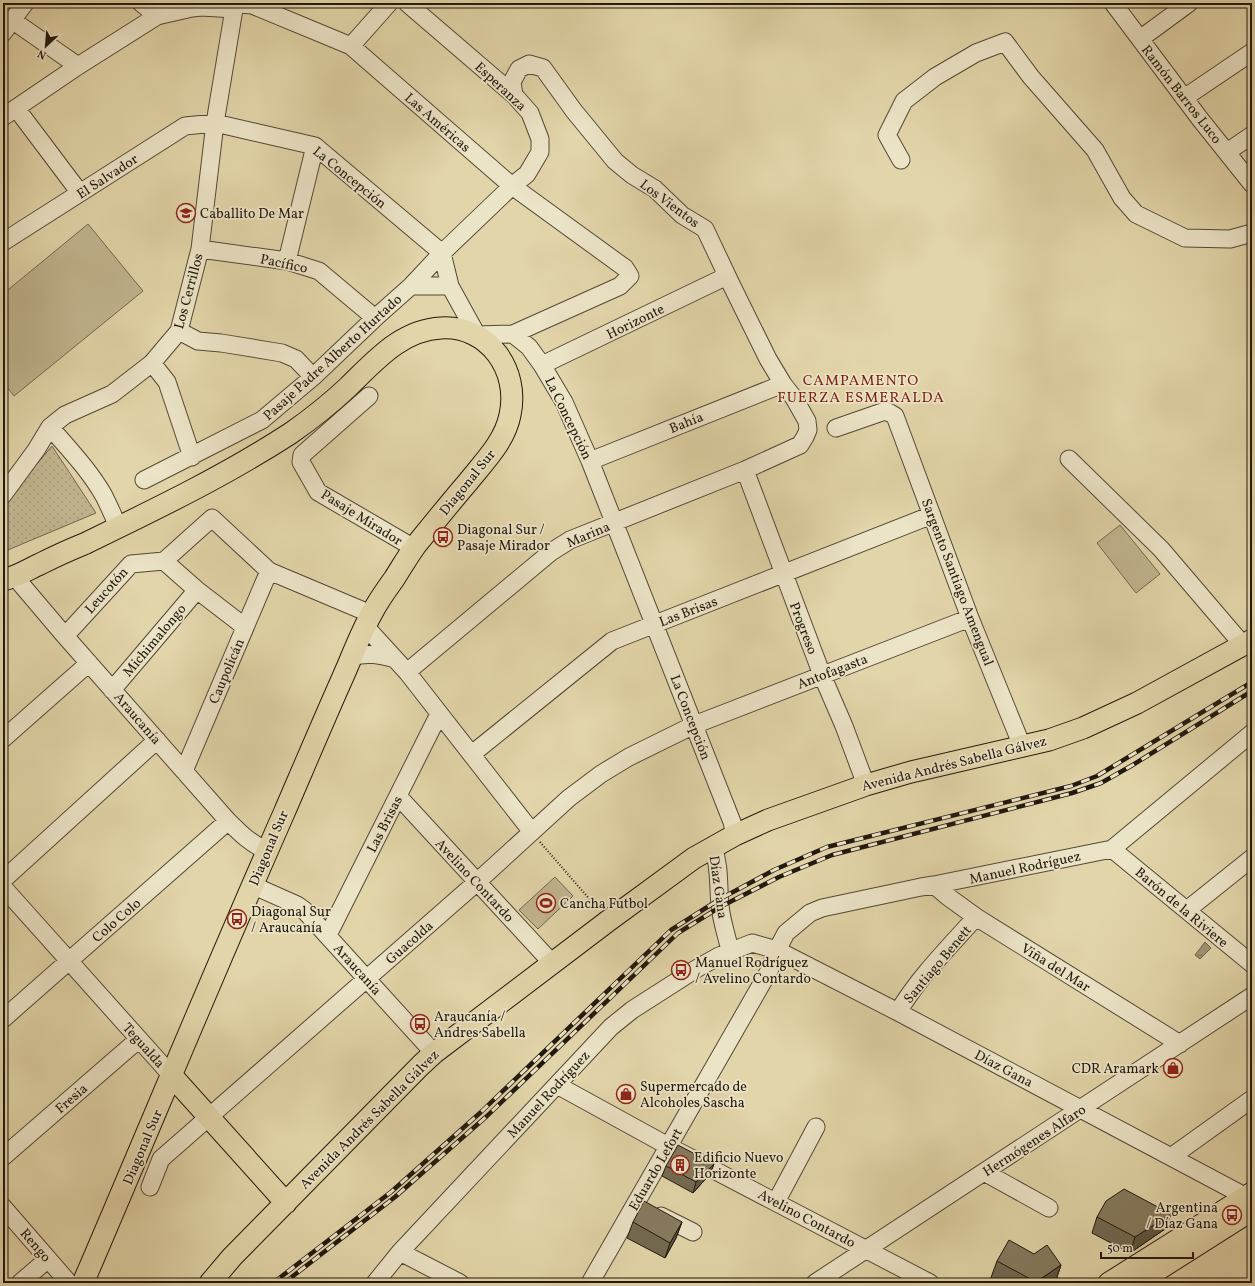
<svg xmlns="http://www.w3.org/2000/svg" width="1255" height="1286" viewBox="0 0 1255 1286" font-family="Vollkorn,serif">
<style>
.grass{fill:#c1b58f;stroke:#72674f}
.park{fill:url(#park-dots);stroke:#72674f}
.water{fill:url(#water-ripples);stroke:#6e634c}
.lines{fill:none;stroke-linecap:round;stroke-linejoin:round}
.minor-casing{stroke:#524836;stroke-width:19}
.major-casing{stroke:#22190f;stroke-width:23}
.path{stroke:#22190f;stroke-width:2;stroke-dasharray:1 2;stroke-linecap:butt}
.minor{stroke:#ece4c7;stroke-width:17}
.major{stroke:#e2d5a9;stroke-width:21}
.rail-casing{stroke:#22190f;stroke-width:4.5}
.rail{stroke:#ece4c7;stroke-width:3;stroke-dasharray:9;stroke-linecap:butt}
.wall{fill:#736a52;stroke:#22190f}
.shaded-wall{fill:#5e5642;stroke:#22190f}
.building{fill:#867b5f;stroke:#22190f}
.labels{text-anchor:middle;stroke-width:3.5;stroke-linejoin:round;paint-order:stroke}
.street-label{font-size:14px;fill:#22190f;stroke:#ece4c7}
.poi-label{font-size:14px;fill:#22190f;stroke:#ece4c7;text-anchor:start}
.neighbourhood-label{font-size:15px;letter-spacing:1px;fill:#7a1f14;stroke:#ece4c7}
</style>
<defs>
<pattern id="park-dots" width="8" height="8" patternUnits="userSpaceOnUse"><rect width="8" height="8" fill="#c1b58f"/><path d="M2 2h.1M6 6h.1" fill="none" stroke="#a69b7a" stroke-width="1.8" stroke-linecap="round"/></pattern>
<pattern id="water-ripples" width="26" height="14" patternUnits="userSpaceOnUse"><rect width="26" height="14" fill="#a19575"/><path d="M2 4q2-2 4 0t4 0M15 11q2-2 4 0t4 0" fill="none" stroke="#83795e"/></pattern>
</defs>
<rect width="100%" height="100%" fill="#e2d5a9"/>
<filter id="stains"><feTurbulence type="fractalNoise" baseFrequency=".005" numOctaves="4"/><feColorMatrix values="0 0 0 0 .2 0 0 0 0 .09 0 0 0 0 .02 0 0 0 .5 -.17"/></filter>
<radialGradient id="worn" r=".72"><stop offset=".6" stop-color="#630" stop-opacity="0"/><stop offset="1" stop-color="#630" stop-opacity=".3"/></radialGradient>
<path class="grass" d="M88,224L143,291L14,396L3,382V294Z
M1120,525L1160,574L1136,593L1097,543Z
M555,877L573,896L538,929L519,910Z"/>
<path class="park" d="M52,446L96,513L3,552V504Z"/>
<path class="water" d="M1205,942L1211,948L1200,959L1195,955Z"/>
<g class="lines">
<defs>
<path id="minor" d="M141,3L157,16
M234,3V9L240,4L252,5L351,46L512,186L625,268L630,276L620,286L513,334
M1113,3L1200,119L1252,184
M12,20L78,66
M3,33L25,3
M1140,39L1189,3
M351,46L389,3
M1184,98L1252,52
M16,108L80,193
M3,117L78,66L157,16L192,8L202,7L234,9L215,123L200,249L179,331L152,363L112,394L65,415L50,427L36,450L3,495
M1227,152L1252,135
M901,160L887,135L904,101L935,77L976,53L1005,42L1031,77L1095,150L1122,198L1136,214L1185,238L1230,239L1252,233
M3,242L185,126L215,123L315,146L442,253L450,286L477,335L513,334L529,347L542,365L564,402L590,461L732,822L735,835
M200,249L287,261L319,271L375,318
M287,261L315,146
M411,286H450
M179,331L198,341L221,343L282,353L296,359L313,377
M152,363L167,382L192,457
M542,365L727,276
M369,396L302,455L301,462L318,492L414,548
M50,427C69,449 90,471 104,496C109,506 114,517 118,527
M836,428L885,411L890,413L895,416L970,618L1022,746
M1069,459L1161,549L1243,645
M590,461L783,384
M745,470L822,675L844,726L866,785
M144,480L262,420L313,377L375,318L411,286L442,253L512,186L527,174L540,152V139L530,113L514,95L407,3
M164,561L197,590L245,627
M15,577L65,636L228,821C241,834 250,843 267,851
M365,626L407,672L532,832
M65,636L131,564L164,561L212,518L269,571L371,614
M352,657C367,652 380,655 395,659
M407,672L551,552L570,540L745,470L800,445L805,437L808,430L807,421L794,398L783,384L768,359L731,284L705,229L682,215L655,189L632,175L615,161L574,111L543,68L529,64L519,69L512,82L514,95
M112,690L197,590
M3,739L89,663
M472,754L612,641L932,515
M184,771L269,571
M398,796L552,963
M713,847C720,866 718,885 720,905C721,920 727,936 730,951
M1112,849L1252,964
M3,880L157,740
M252,885L297,905L304,910L434,1053
M934,885L947,896L976,917L1180,1044
M3,887L172,1076
M1187,910L1252,858
M328,935L439,714
M898,1012C919,977 949,947 976,917
M3,1019L228,821
M557,1085L668,1146L930,1283
M3,1157L139,1039
M1171,1157L1252,1099
M984,1172L1049,1208
M150,1187L161,1159L477,882L569,798L601,774L629,757L694,725L970,618
M776,1202L816,1127
M3,1207L69,1283
M661,1216L693,1232
M400,1252L460,1283
M20,1283L48,1259
M375,1283L400,1252L611,1027L632,1010L696,969L719,956L752,943L777,950L898,1012L1252,1200
M590,1283L769,971L777,950L786,933L810,913L822,908L921,887L934,885L1112,849L1252,733
M815,1283L1252,996"/>
<path id="major" d="M3,580C16,577 27,570 40,564C54,557 69,550 84,544C154,510 225,476 291,433C311,419 330,404 348,387C375,361 401,330 441,328C488,325 520,370 510,415C505,441 484,462 468,482C450,503 433,524 416,545C408,556 401,568 394,579C386,590 378,601 372,613C360,634 352,657 342,679C322,724 303,769 284,813C215,969 150,1127 83,1283
M172,1076L286,1203
M210,1283L232,1257L421,1065L434,1053L608,921L694,858L735,835L768,820L866,785L911,772L1049,740L1083,728L1137,703L1252,640
M1109,1283L1252,1193
M1137,1283L1252,1210"/>
</defs>
<use href="#minor" class="minor-casing"/>
<use href="#major" class="major-casing"/>
<path class="path" d="M540,842L598,909"/>
<use href="#minor" class="minor"/>
<use href="#major" class="major"/>
<defs>
<path id="rail" d="M273,1283L391,1192L481,1112L671,930L720,899L774,870L827,847L1071,786L1097,776L1252,682
M284,1283L395,1197L487,1116L678,933L720,907L779,877L832,855L1072,793L1101,783L1131,766L1252,691"/>
</defs>
<use href="#rail" class="rail-casing"/>
<use href="#rail" class="rail"/>
</g>
<path class="wall" d="M714,1164L710,1174L693,1193L662,1176L666,1166Z
M1171,1214L1165,1229L1130,1253L1092,1233L1097,1217Z
M633,1222H682L676,1238L665,1258L627,1238Z
M1034,1254L1061,1265L1055,1283H989L997,1261Z"/>
<path class="shaded-wall" d="M714,1164L710,1174L693,1193L696,1182Z
M1171,1214L1165,1229L1130,1253L1135,1237Z
M682,1222L676,1238L665,1258L670,1243Z
M1061,1265L1055,1283H1035L1036,1282Z"/>
<path class="building" d="M678,1145L714,1164L696,1182L666,1166Z
M1124,1189L1171,1214L1135,1237L1097,1217L1106,1201Z
M644,1201L682,1222L670,1243L633,1222Z
M1009,1240L1034,1254L1047,1245L1061,1265L1036,1282L997,1261Z
M871,1280L877,1283H868Z"/>
<defs>
<symbol id="school-ring" viewBox="-11 -11 22 22"><circle r="9.5" fill="#ece4c7" stroke="#8f2418" stroke-width="1.5"/><path d="M0-5L7-2L0 1L-7-2ZM-4 1L0 2.5L4 1V4Q0 6-4 4Z" fill="#8f2418"/></symbol>
<symbol id="bus-ring" viewBox="-11 -11 22 22"><circle r="9.5" fill="#ece4c7" stroke="#8f2418" stroke-width="1.5"/><path d="M-5-6H5V4H4V6H2V4H-2V6H-4V4H-5ZM-3.5-4V0h7V-4ZM-3.5 1.2v1.5H-2V1.2ZM2 1.2v1.5H3.5V1.2Z" fill="#8f2418"/></symbol>
<symbol id="stadium-ring" viewBox="-11 -11 22 22"><circle r="9.5" fill="#ece4c7" stroke="#8f2418" stroke-width="1.5"/><path d="M0-5a6.5 5 0 1 0 0 10a6.5 5 0 1 0 0-10ZM-3.5-1.8h7v3.6h-7Z" fill="#8f2418"/></symbol>
<symbol id="shop-ring" viewBox="-11 -11 22 22"><circle r="9.5" fill="#ece4c7" stroke="#8f2418" stroke-width="1.5"/><path d="M-5-2.5h2.3a2.7 3.5 0 0 1 5.4 0H5L5.5 6h-11ZM-1.5-2.5h3a1.5 2.3 0 0 0-3 0Z" fill="#8f2418"/></symbol>
<symbol id="building-ring" viewBox="-11 -11 22 22"><circle r="9.5" fill="#ece4c7" stroke="#8f2418" stroke-width="1.5"/><path d="M-4-6H4V6H1V3H-1V6H-4ZM-2.5-4.3h1.7v1.8h-1.7ZM.8-4.3h1.7v1.8H.8ZM-2.5-1h1.7V.8h-1.7ZM.8-1h1.7V.8H.8Z" fill="#8f2418"/></symbol>
</defs>
<g fill-rule="evenodd">
<use href="#school-ring" x="175" y="202" width="22" height="22"/>
<use href="#bus-ring" x="432" y="526" width="22" height="22"/>
<use href="#stadium-ring" x="535" y="892" width="22" height="22"/>
<use href="#bus-ring" x="226" y="908" width="22" height="22"/>
<use href="#bus-ring" x="670" y="959" width="22" height="22"/>
<use href="#bus-ring" x="409" y="1013" width="22" height="22"/>
<use href="#shop-ring" x="1162" y="1057" width="22" height="22"/>
<use href="#shop-ring" x="615" y="1083" width="22" height="22"/>
<use href="#building-ring" x="669" y="1154" width="22" height="22"/>
<use href="#bus-ring" x="1221" y="1204" width="22" height="22"/>
</g>
<g class="labels">
<g class="street-label">
<text transform="translate(501 86) rotate(43)" y="5">Esperanza</text>
<text transform="translate(1182 94) rotate(52)" y="5">Ramón Barros Luco</text>
<text transform="translate(438 122) rotate(41)" y="5">Las Américas</text>
<text transform="translate(107 176) rotate(-33)" y="5">El Salvador</text>
<text transform="translate(350 177) rotate(39)" y="5">La Concepción</text>
<text transform="translate(670 203) rotate(37)" y="5">Los Vientos</text>
<text transform="translate(284 263) rotate(12)" y="5">Pacífico</text>
<text transform="translate(188 291) rotate(-75)" y="5">Los Cerrillos</text>
<text transform="translate(635 321) rotate(-26)" y="5">Horizonte</text>
<text transform="translate(332 357) rotate(-42)" y="5">Pasaje Padre Alberto Hurtado</text>
<text transform="translate(569 418) rotate(64)" y="5">La Concepción</text>
<text transform="translate(686 422) rotate(-22)" y="5">Bahía</text>
<text transform="translate(467 482) rotate(-51)" y="5">Diagonal Sur</text>
<text transform="translate(362 517) rotate(32)" y="5">Pasaje Mirador</text>
<text transform="translate(588 534) rotate(-23)" y="5">Marina</text>
<text transform="translate(958 582) rotate(69)" y="5">Sargento Santiago Amengual</text>
<text transform="translate(106 590) rotate(-48)" y="5">Leucotón</text>
<text transform="translate(688 611) rotate(-21)" y="5">Las Brisas</text>
<text transform="translate(804 628) rotate(69)" y="5">Progreso</text>
<text transform="translate(154 640) rotate(-50)" y="5">Michimalongo</text>
<text transform="translate(226 671) rotate(-67)" y="5">Caupolicán</text>
<text transform="translate(832 671) rotate(-21)" y="5">Antofagasta</text>
<text transform="translate(691 717) rotate(69)" y="5">La Concepción</text>
<text transform="translate(138 718) rotate(49)" y="5">Araucanía</text>
<text transform="translate(954 763) rotate(-14)" y="5">Avenida Andrés Sabella Gálvez</text>
<text transform="translate(384 824) rotate(-63)" y="5">Las Brisas</text>
<text transform="translate(268 848) rotate(-67)" y="5">Diagonal Sur</text>
<text transform="translate(1025 867) rotate(-12)" y="5">Manuel Rodríguez</text>
<text transform="translate(475 880) rotate(47)" y="5">Avelino Contardo</text>
<text transform="translate(719 887) rotate(82)" y="5">Díaz Gana</text>
<text transform="translate(1182 907) rotate(40)" y="5">Barón de la Riviere</text>
<text transform="translate(116 920) rotate(-41)" y="5">Colo Colo</text>
<text transform="translate(409 942) rotate(-41)" y="5">Guacolda</text>
<text transform="translate(937 964) rotate(-50)" y="5">Santiago Benett</text>
<text transform="translate(1056 967) rotate(32)" y="5">Viña del Mar</text>
<text transform="translate(358 969) rotate(48)" y="5">Araucanía</text>
<text transform="translate(144 1045) rotate(48)" y="5">Tegualda</text>
<text transform="translate(1004 1068) rotate(28)" y="5">Díaz Gana</text>
<text transform="translate(548 1094) rotate(-47)" y="5">Manuel Rodríguez</text>
<text transform="translate(71 1098) rotate(-41)" y="5">Fresia</text>
<text transform="translate(369 1119) rotate(-45)" y="5">Avenida Andrés Sabella Gálvez</text>
<text transform="translate(1034 1140) rotate(-33)" y="5">Hermógenes Alfaro</text>
<text transform="translate(142 1147) rotate(-67)" y="5">Diagonal Sur</text>
<text transform="translate(655 1169) rotate(-60)" y="5">Eduardo Lefort</text>
<text transform="translate(807 1218) rotate(28)" y="5">Avelino Contardo</text>
<text transform="translate(36 1245) rotate(49)" y="5">Rengo</text>
</g>
<g class="poi-label">
<text x="200" y="218">Caballito De Mar</text>
<text x="457" y="534">Diagonal Sur /<tspan x="457" dy="16">Pasaje Mirador</tspan></text>
<text x="560" y="908">Cancha Futbol</text>
<text x="251" y="916">Diagonal Sur<tspan x="251" dy="16">/ Araucanía</tspan></text>
<text x="695" y="967">Manuel Rodríguez<tspan x="695" dy="16">/ Avelino Contardo</tspan></text>
<text x="434" y="1021">Araucanía /<tspan x="434" dy="16">Andres Sabella</tspan></text>
<text x="1159" y="1073" text-anchor="end">CDR Aramark</text>
<text x="640" y="1091">Supermercado de<tspan x="640" dy="16">Alcoholes Sascha</tspan></text>
<text x="694" y="1162">Edificio Nuevo<tspan x="694" dy="16">Horizonte</tspan></text>
<text x="1218" y="1212" text-anchor="end">Argentina<tspan x="1218" dy="16">/ Díaz Gana</tspan></text>
</g>
<g class="neighbourhood-label">
<text x="861" y="385">CAMPAMENTO<tspan x="861" dy="17">FUERZA ESMERALDA</tspan></text>
</g>
</g>
<rect width="1255" height="1286" fill="none" stroke="#e2d5a9" stroke-width="16"/>
<rect x="4" y="4" width="1247" height="1278" fill="none" stroke="#22190f" stroke-width="2"/>
<rect x="8" y="8" width="1239" height="1270" fill="none" stroke="#22190f"/>
<g transform="translate(46 46) rotate(206)" stroke="#ece4c7" stroke-width="3" paint-order="stroke">
<path d="M0-3L7 15L0 10L-7 15Z" fill="#22190f"/>
<text y="-6" font-size="11" font-weight="bold" text-anchor="middle" fill="#22190f">N</text>
</g>
<path d="M1101 1252v6h92v-6" fill="none" stroke="#22190f" stroke-width="2"/>
<text x="1107" y="1252" font-size="12" fill="#22190f" stroke="#ece4c7" stroke-width="3" paint-order="stroke">50 m</text>
<rect width="100%" height="100%" filter="url(#stains)"/>
<rect width="100%" height="100%" fill="url(#worn)"/>
</svg>
